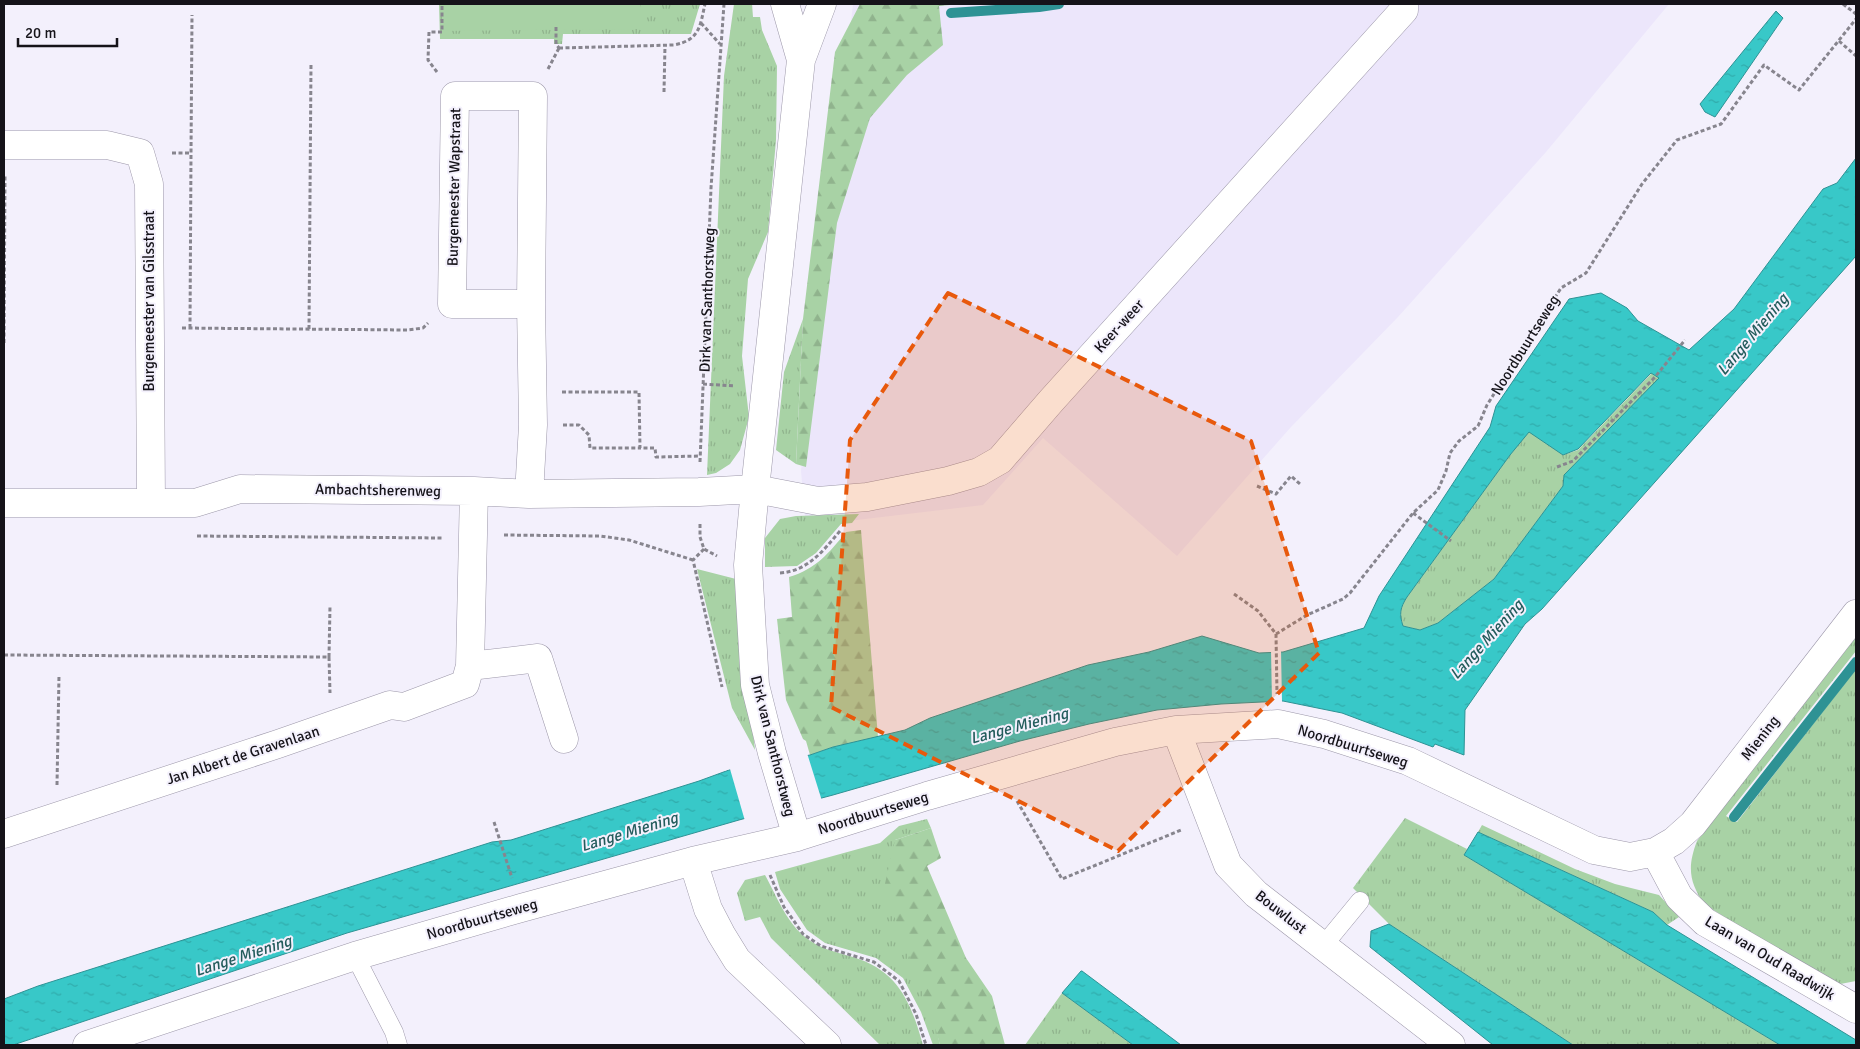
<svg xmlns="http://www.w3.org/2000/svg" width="1860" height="1049" viewBox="0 0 1860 1049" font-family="Signika,sans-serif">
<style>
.built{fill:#ece6fb}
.grass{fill:url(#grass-tufts)}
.forest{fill:url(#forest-firs)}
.park{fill:#a8d2a5}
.water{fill:url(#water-ripples);stroke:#2e9294;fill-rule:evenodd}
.pier{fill:#f3f0fc}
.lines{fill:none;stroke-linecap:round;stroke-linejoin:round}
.stream{stroke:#2e9294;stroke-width:10}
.lane-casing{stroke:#9c97a9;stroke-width:19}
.street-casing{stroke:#9c97a9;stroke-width:29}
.path{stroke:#87858e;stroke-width:3;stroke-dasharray:4 2.5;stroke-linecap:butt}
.lane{stroke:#fff;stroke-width:18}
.street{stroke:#fff;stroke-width:28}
.marked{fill:#e8590c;fill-opacity:0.2;stroke:#e8590c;stroke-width:4;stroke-dasharray:10 6;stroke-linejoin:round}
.labels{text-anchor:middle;stroke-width:4;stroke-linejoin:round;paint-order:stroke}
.street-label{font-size:15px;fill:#151319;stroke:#f3f0fc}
.water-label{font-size:16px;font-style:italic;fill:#235c5c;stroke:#f3f0fc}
</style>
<defs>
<pattern id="grass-tufts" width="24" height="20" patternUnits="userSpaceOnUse" patternTransform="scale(1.25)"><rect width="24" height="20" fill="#a8d2a5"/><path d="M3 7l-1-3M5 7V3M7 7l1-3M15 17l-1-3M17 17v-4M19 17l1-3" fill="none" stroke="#90b38d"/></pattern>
<pattern id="forest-firs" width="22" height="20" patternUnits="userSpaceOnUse" patternTransform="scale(1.25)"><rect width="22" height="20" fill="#a8d2a5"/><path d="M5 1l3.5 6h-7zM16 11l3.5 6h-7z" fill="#90b38d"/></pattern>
<pattern id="water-ripples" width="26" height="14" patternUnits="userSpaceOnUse" patternTransform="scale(1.25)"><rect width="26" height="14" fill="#38c8c8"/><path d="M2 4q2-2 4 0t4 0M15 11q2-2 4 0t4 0" fill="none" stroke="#30abab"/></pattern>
</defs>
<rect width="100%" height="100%" fill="#f3f0fc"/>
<path class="built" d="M853,4H1669L1546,152L1398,317L1291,427L1177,556L1043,438L983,505L806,526L801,471Z"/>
<path class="grass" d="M439,4H700L691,34H563L562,44H554V39H440Z
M734,4H752L753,17H760L762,30L777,66L776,140L768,232L748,279L742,356L749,417L740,450L730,464L716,473L707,475L724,76Z
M803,319L796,464L776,450L784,372Z
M1652,373L1660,378L1564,475L1563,486L1494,579L1438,623L1420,630L1403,626C1399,614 1400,608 1407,597L1510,455L1529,431L1563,455L1578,450Z
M859,514L852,523L841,524L816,553L797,566L765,567V538L780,519L796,516Z
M697,569L736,579L755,750L732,708Z
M1856,637V651L1726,816L1737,822L1856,669V981L1835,985L1705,905C1689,883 1687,867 1697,841Z
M1405,818L1467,849L1464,855L1780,1045H1573L1389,924L1353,888Z
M927,819L931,828L895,840L940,1045H933L921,1012L903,978L876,958L825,943L807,930L780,889L775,872L880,843L899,826Z
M1482,825L1575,869L1615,884L1659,895L1679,917L1667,925L1653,912L1478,832Z
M765,875C776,895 786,921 804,936C818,948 835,952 853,957C899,971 911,1003 923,1045H880L771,938L760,917L745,921L737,893L745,880Z
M1062,993L1133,1045H1025Z"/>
<path class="forest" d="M860,4H962L939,6L943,45L907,75L870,118L837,223L806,467L796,464L803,319L835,52Z
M861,530L878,737L833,747L810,755L806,741L803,739L786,700L777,619L792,617L789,577C816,569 829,553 846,532Z
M931,828L941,858L927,866L966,958L992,996L1005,1045H940L934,1023L884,888L895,840Z"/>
<path class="park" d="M443,4H640V29L443,31Z"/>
<path class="water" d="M1776,11L1783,18L1715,117L1705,112L1700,104Z
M1856,158V256L1542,609L1525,624L1465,710L1464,755L1435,744L1433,747L1342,713L1283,701L1221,704L1157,710L1089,724L1020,741L833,795L739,820L347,933L13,1045H4V999L38,986L492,842L511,840L699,781L729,770L810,755L833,747L905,730L930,718L1088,665L1149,652L1202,636L1259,653L1283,652L1364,628L1379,596L1490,427L1496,406L1569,299L1601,293L1627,308L1638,321L1689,350L1734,309L1823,189L1837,183ZM1651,373L1659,378L1564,475L1563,486L1494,579L1438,623L1420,630L1403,626C1399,614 1400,608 1407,597L1510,455L1529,432L1563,455L1578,449Z
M1478,832L1653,912L1667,925L1856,1040V1045H1780L1464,855Z
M1389,924L1573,1045H1493L1370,947L1371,931Z
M1081,971H1082L1181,1045H1133L1062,993Z"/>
<path class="pier" d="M1271,650H1281L1282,702L1272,703Z
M807,753L822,801L745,821L730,769L724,771V769Z"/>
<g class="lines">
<path class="stream" d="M951,13L1039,7L1059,4
M1734,817L1856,662"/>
<defs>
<path id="lane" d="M1323,946L1360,901
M355,956L394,1032L398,1045"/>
<path id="street" d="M785,4L801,60
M4,145H107L140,153L149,184L151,502
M529,494L533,425L531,304L533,96H455L452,304H531
M4,503H195L240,489L474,491L529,494L699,492L755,489L818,501L867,497L948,481L979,472L1000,460L1051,401L1404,10V4
M470,666L538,658L564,739
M1176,730L1228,865L1256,894L1451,1045
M4,834L278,744L390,705L404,707L465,684L470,666L474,491
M797,837L772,753L755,685L748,565L755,489L801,60L822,4
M1655,852L1679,897L1705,922L1856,1009
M693,861L708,909L721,934L737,960L827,1045
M87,1045L355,956L521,908L693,861L797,837L927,796L1115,742L1176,730L1278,724L1324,734L1408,761L1594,850L1630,857L1655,852L1674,841L1693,824L1856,614"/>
</defs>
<use href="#lane" class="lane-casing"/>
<use href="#street" class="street-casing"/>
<path class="path" d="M1843,4L1856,14
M701,23L720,44
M556,27V44L559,48
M1839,41L1856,56
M559,48L674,45C700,40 700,26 705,4
M548,69L559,48
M437,72L428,60L429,32H442V4
M664,92L665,45
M172,153H191L192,15
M182,328L407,330L423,328L428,323
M190,328L191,153
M309,329L311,63
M4,343L5,176
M703,384L735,386
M562,392H639L640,448H655L656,457L700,456
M563,425H579L589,435L590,448H640
M700,462L711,188L724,4
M1557,467L1573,461L1655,377L1685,340
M1257,486L1276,494L1291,476L1300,484
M1413,513L1451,541
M700,524V537L704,549L717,556
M504,535L600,536L629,540L693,560
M197,536L443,538
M704,549L693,560L722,687
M780,573C808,571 823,551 840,531
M1234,594L1258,611L1276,634L1277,694
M1276,634L1307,615L1343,599L1350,593L1413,513L1438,490L1446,471L1450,453L1459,441L1478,426L1487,405L1561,288L1586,273L1642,184L1677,140L1721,124L1764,65L1799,90L1856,19
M4,655L329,657L330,693
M329,657L330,606
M57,785L59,675
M1017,801L1062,879L1181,830
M494,822L512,878
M770,875L784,907L803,934L821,946L874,962L899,981L916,1014L926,1045"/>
<use href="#lane" class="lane"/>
<use href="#street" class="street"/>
</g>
<path class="marked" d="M948,293L1251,441L1319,653L1118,851L831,707L850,440Z"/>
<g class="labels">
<g class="street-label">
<text transform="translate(454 187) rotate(-89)" y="5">Burgemeester Wapstraat</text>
<text transform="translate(707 300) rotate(-88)" y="5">Dirk van Santhorstweg</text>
<text transform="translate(149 301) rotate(-90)" y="5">Burgemeester van Gilsstraat</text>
<text transform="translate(1119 326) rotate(-48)" y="5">Keer-weer</text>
<text transform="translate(1525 345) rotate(-58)" y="5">Noordbuurtseweg</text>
<text transform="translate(378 490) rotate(1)" y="5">Ambachtsherenweg</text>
<text transform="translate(1760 738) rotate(-52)" y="5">Miening</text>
<text transform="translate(773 746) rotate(76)" y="5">Dirk van Santhorstweg</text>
<text transform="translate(1353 746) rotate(17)" y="5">Noordbuurtseweg</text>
<text transform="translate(243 755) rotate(-18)" y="5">Jan Albert de Gravenlaan</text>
<text transform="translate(873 813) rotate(-17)" y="5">Noordbuurtseweg</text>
<text transform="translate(1281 912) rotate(38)" y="5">Bouwlust</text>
<text transform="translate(482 919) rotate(-16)" y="5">Noordbuurtseweg</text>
<text transform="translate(1770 958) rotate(31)" y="5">Laan van Oud Raadwijk</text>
</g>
<g class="water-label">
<text transform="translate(1752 334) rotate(-50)" y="6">Lange Miening</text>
<text transform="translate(1486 639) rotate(-48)" y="6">Lange Miening</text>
<text transform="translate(1019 725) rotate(-15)" y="6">Lange Miening</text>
<text transform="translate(629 831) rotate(-17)" y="6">Lange Miening</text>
<text transform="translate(243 955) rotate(-18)" y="6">Lange Miening</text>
</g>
</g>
<rect width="1860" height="1049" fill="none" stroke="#151319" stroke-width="10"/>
<path d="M18 38v8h99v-8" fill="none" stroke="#151319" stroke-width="2.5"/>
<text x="25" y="38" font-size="15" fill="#151319" stroke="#f3f0fc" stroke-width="4" paint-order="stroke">20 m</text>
</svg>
